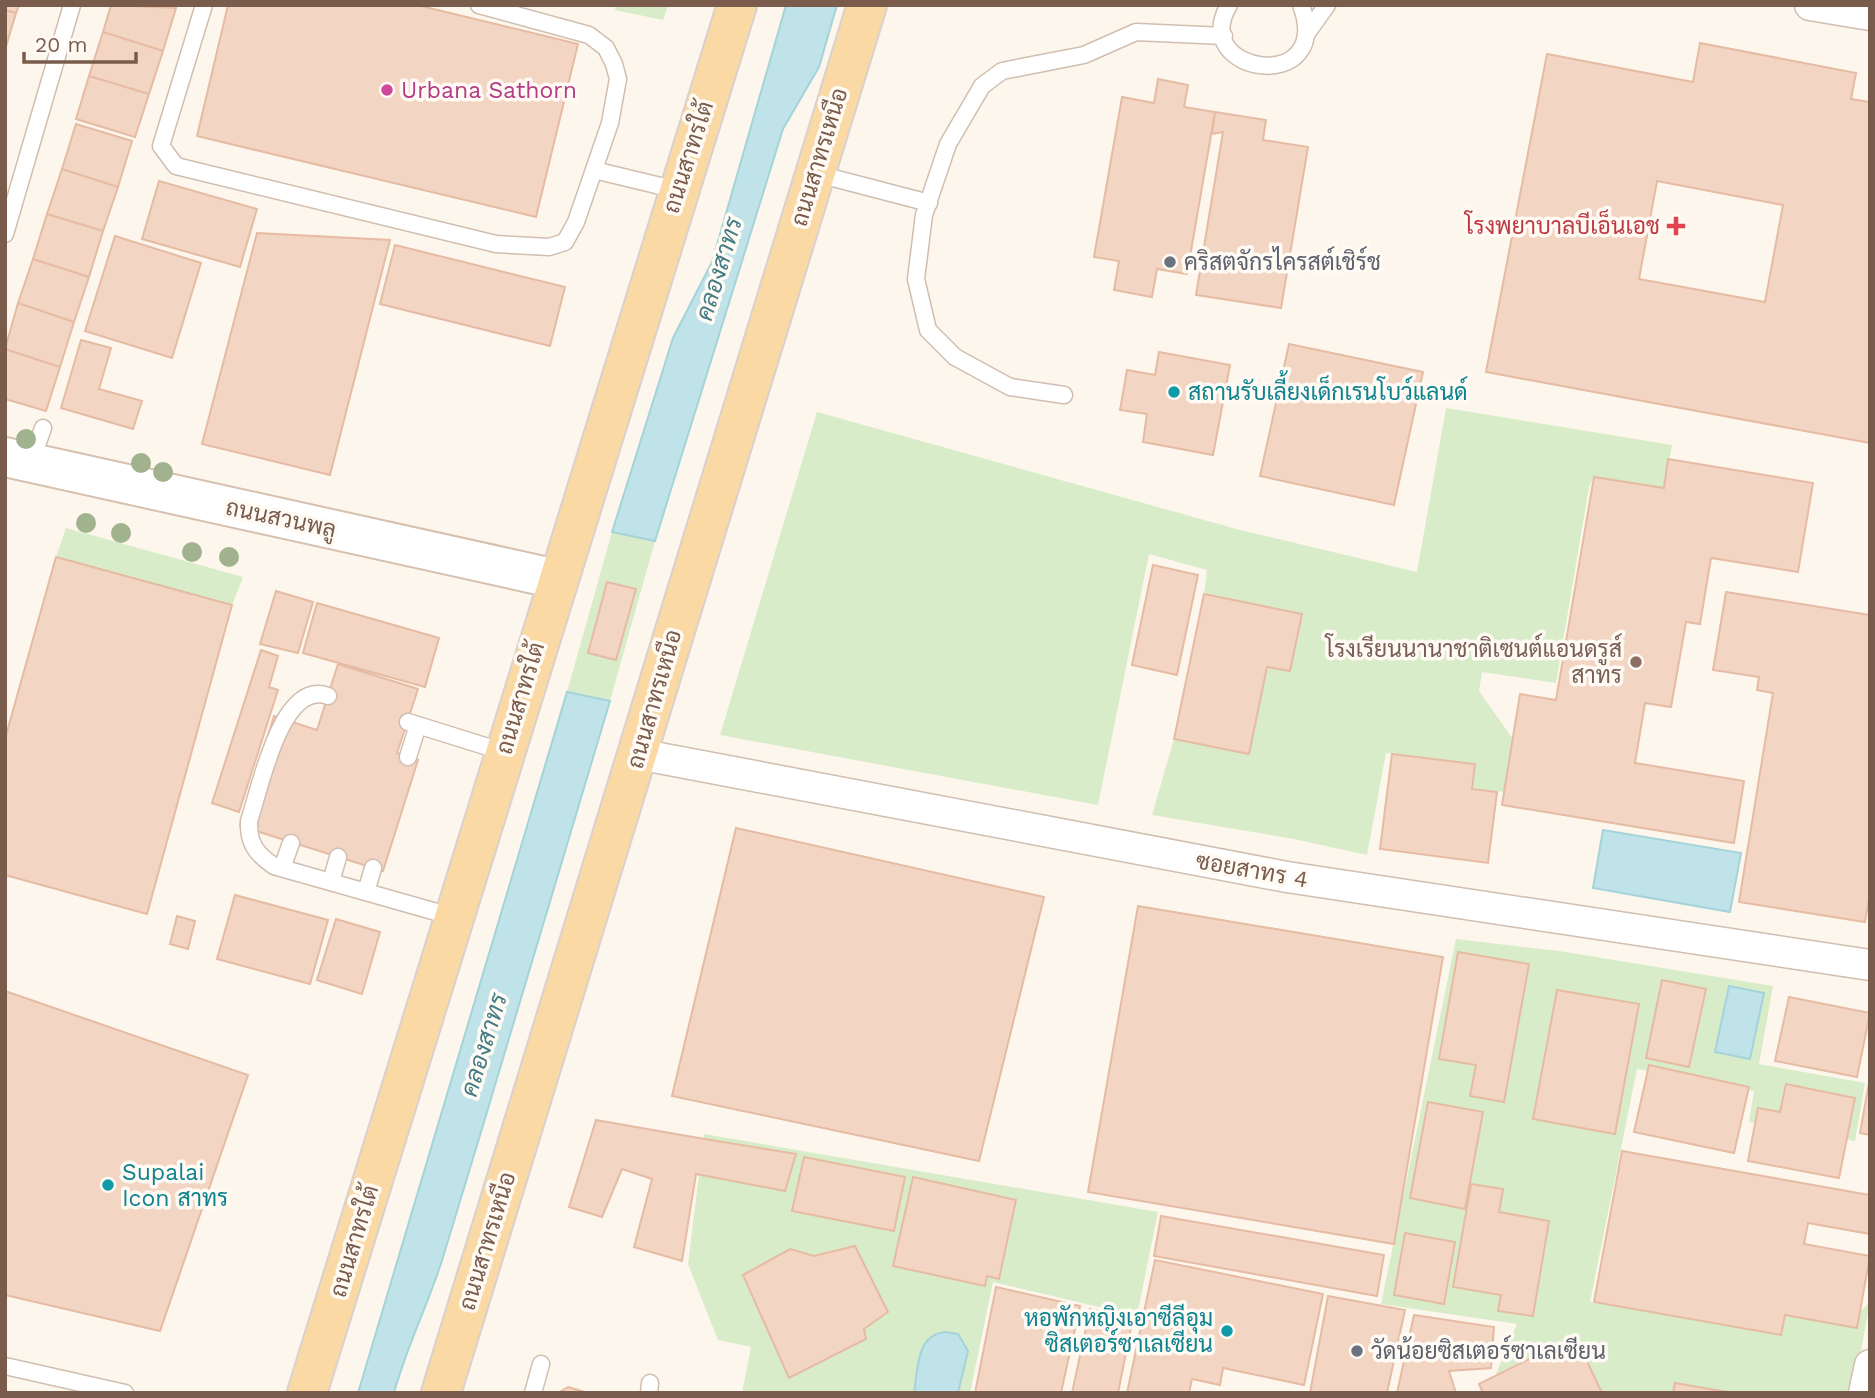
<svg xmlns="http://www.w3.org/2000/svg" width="1875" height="1398" viewBox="0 0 1875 1398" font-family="'Work Sans',Sarabun,sans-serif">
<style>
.green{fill:#d8ecc9}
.water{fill:#bfe3e8;stroke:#a5d3da;stroke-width:2}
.building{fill:#f3d5c3;stroke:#e6bba3;stroke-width:2;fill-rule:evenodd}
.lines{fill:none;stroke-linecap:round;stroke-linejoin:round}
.service-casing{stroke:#d1beb0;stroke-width:19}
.minor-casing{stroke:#d1beb0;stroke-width:33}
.secondary-casing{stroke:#d6c0b0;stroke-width:42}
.primary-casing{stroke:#dad1cd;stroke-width:42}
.service{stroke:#fff;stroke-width:16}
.minor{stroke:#fff;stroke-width:30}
.secondary{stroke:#fff;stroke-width:38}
.primary{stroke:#fbd9a5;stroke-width:38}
.tree{fill:#a0b28e}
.hotel-dot{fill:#d1479c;stroke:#fffaf3;stroke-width:2.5}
.health-dot{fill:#e0444e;stroke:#fffaf3;stroke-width:2.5}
.worship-dot{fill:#6b7280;stroke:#fffaf3;stroke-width:2.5}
.culture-dot{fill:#0f9aa8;stroke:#fffaf3;stroke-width:2.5}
.education-dot{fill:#8d6e63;stroke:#fffaf3;stroke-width:2.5}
.labels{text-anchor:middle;stroke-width:7;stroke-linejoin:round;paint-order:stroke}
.hotel-label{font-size:23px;fill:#b23c85;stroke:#fffaf3;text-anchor:start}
.street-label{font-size:23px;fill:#7a5c4d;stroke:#fffaf3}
.health-label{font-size:23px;fill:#be3a42;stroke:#fffaf3;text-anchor:end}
.worship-label{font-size:23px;fill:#5b616d;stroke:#fffaf3;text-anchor:start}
.culture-label{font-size:23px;fill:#0d838f;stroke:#fffaf3;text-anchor:start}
.education-label{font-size:23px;fill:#785e54;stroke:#fffaf3;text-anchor:end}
.water-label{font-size:24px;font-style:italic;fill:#437c86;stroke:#fffaf3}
</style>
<rect width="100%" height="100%" fill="#fdf6ec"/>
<path class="green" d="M616,5H668L663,20L615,10Z
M1446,408L1672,445L1664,488L1594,477L1589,487L1556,683L1482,672L1479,691L1513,739L1504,792L1472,789L1475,764L1386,753L1367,855L1294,839L1152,815L1174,739L1249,754L1267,667L1290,671L1302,615L1204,594L1207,570L1149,554L1098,805L720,735L817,412L1240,530L1417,572Z
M66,528L243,577L232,605L56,557Z
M612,532L655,541L610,701L567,692Z
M1456,939L1559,951L1773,986L1759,1064L1865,1083L1855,1141L1749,1122L1754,1091L1637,1069L1590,1302L1777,1330L1782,1307L1852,1320L1870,1302L1853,1393H1488L1517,1324L1381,1304Z
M704,1134L1158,1212L1137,1316L993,1282L970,1393H742L751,1347L718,1340L688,1264Z"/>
<path class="water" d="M786,5H837L819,67L783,129L655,541L612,532L673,338L712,262Z
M567,692L610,701C555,886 500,1070 444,1254C430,1301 407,1345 394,1393H358Z
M1603,830L1741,853L1730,912L1593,888Z
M1729,986L1764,993L1750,1059L1715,1052Z
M945,1332L958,1334L968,1351L958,1393H914C918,1369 916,1335 945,1332Z"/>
<path class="building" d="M5,5H19L16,13L5,10Z
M111,5L176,8L163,51L103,32Z
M228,5H417L578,44L536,217L197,136Z
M5,10L16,13L5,50Z
M103,32L163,51L149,94L89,76Z
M1700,43L1856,73L1851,99L1870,102V443L1486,372L1547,54L1693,82ZM1657,181L1783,205L1765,302L1639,279Z
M89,76L149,94L135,137L76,119Z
M1158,79L1188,85L1184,107L1215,112L1187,274L1157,269L1152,297L1114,290L1119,261L1094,257L1122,97L1154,103Z
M1215,112L1266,120L1263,140L1308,147L1281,308L1196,295L1223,132L1212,134Z
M76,124L132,141L118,187L62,169Z
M62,169L118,187L103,231L47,214Z
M159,181L257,209L240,267L142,239Z
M47,214L103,231L89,277L33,259Z
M257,233L390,240L330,475L202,444Z
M115,236L201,263L172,358L85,331Z
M395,245L565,287L550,346L380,304Z
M33,259L89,277L74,322L18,303Z
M18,303L74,322L60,367L5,349Z
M81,340L111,348L99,389L142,401L133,429L61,408Z
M1289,344L1423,372L1394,505L1260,476Z
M5,349L60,367L46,411L5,399Z
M1159,352L1230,365L1213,455L1143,442L1147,414L1120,410L1127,370L1155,375Z
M1668,459L1813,483L1798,572L1711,558L1700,624L1686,622L1671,707L1645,703L1635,763L1744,781L1734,843L1502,805L1520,694L1556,700L1594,477L1664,488Z
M56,557L232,605L147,914L5,875V739Z
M1153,565L1198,575L1177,675L1132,665Z
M607,582L636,589L616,660L588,653Z
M276,591L313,602L298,653L260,644Z
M1726,592L1870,615V893L1865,922L1739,902L1773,693L1757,690L1759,677L1713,670Z
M1204,594L1302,614L1290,671L1267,667L1249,754L1174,739Z
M317,603L439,638L425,687L303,653Z
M261,650L278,656L269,687L278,690L239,812L212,803Z
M338,664L418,689L397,753L418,760L383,871L240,826L274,716L317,730Z
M1392,754L1475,764L1472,789L1497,792L1488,863L1380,849Z
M736,828L1044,897L979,1161L672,1096Z
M235,895L328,920L310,984L217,959Z
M1138,906L1443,957L1394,1244L1088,1192Z
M177,916L195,921L188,949L170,944Z
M336,919L380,932L362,994L317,980Z
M1458,952L1529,964L1504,1102L1470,1096L1476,1065L1439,1059Z
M1662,980L1706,989L1689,1067L1646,1058Z
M1557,990L1639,1004L1615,1134L1533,1119Z
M5,991L248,1075L160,1331L5,1295Z
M1789,997L1870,1013L1857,1077L1775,1061Z
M1649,1065L1749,1087L1734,1153L1634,1132Z
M1870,1077V1135L1860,1133Z
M1786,1084L1855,1098L1839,1178L1748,1161L1758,1108L1780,1112Z
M1428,1102L1483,1112L1465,1209L1410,1198Z
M596,1120L687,1136L796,1154L785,1191L696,1174L682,1261L634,1247L652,1179L622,1169L602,1217L569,1207Z
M1622,1151L1870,1195V1234L1808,1223L1804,1244L1870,1256L1857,1328L1785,1315L1781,1335L1594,1302Z
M804,1157L905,1177L894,1231L792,1211Z
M913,1177L1016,1200L999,1279L987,1276L985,1286L893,1266Z
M1471,1184L1503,1189L1499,1212L1549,1221L1533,1316L1498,1311L1501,1295L1453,1287Z
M1161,1216L1384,1255L1377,1296L1154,1256Z
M1405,1233L1455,1242L1444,1304L1394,1295Z
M855,1246L888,1312L864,1329L866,1339L789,1378L743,1275L790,1249L814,1256Z
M1155,1260L1323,1294L1304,1385L1223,1368L1220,1385L1192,1379L1189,1393H1127Z
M996,1287L1080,1306L1061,1393H975Z
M1328,1296L1405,1310L1387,1393H1310Z
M1090,1309L1133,1318L1118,1393H1072Z
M1414,1315L1494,1327L1491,1368L1449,1371L1456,1393H1397Z
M1575,1336L1602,1393H1483L1479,1384Z
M1675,1383L1733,1393H1673Z
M568,1387L588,1393H558Z"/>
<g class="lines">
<defs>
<path id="service" d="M204,5L161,146L176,166L496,244L549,247L565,242L576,222L610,123L618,79L614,64L606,48L589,35L479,5
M1229,5C1187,75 1335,96 1301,5
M1307,33L1327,5
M594,170L677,190
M814,173L929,203
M5,234L72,5
M1064,395L1010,387L955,357L928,330L916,279L924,215L948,144L982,86L1002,71L1084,55L1136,32L1224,36
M31,463L43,428
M328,696C281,679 260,789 249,821C248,843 256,854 274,866L454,917
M408,722L504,752
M408,757L418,725
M282,868L291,843
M331,882L338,857
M366,892L373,868
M5,1366L125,1393
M533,1393L541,1364
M649,1393L650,1383"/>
<path id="minor" d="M1810,5L1870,15
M638,754L1287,877L1870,965
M1864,1393L1870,1365"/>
<path id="secondary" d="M5,457L557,579"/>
<path id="primary" d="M307,1393L737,5
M441,1393L867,5"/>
</defs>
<use href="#service" class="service-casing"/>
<use href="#minor" class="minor-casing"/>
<use href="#secondary" class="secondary-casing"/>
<use href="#primary" class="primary-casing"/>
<use href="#service" class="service"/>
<use href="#minor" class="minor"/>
<use href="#secondary" class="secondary"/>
<use href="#primary" class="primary"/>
</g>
<g class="tree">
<circle cx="26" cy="439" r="10"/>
<circle cx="141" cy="463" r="10"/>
<circle cx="163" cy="472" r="10"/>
<circle cx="86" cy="523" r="10"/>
<circle cx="121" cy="533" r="10"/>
<circle cx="192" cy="552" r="10"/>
<circle cx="229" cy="557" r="10"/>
</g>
<circle class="hotel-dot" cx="387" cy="90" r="7"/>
<path class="health-dot" d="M1672.5 215.5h7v7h7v7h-7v7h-7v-7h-7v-7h7z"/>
<g class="worship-dot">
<circle cx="1170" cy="262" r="7"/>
<circle cx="1357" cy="1351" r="7"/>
</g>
<g class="culture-dot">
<circle cx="1174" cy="392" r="7"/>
<circle cx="108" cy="1185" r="7"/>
<circle cx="1227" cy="1331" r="7"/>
</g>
<circle class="education-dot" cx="1636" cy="662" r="7"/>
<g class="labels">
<g class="hotel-label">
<text x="401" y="98">Urbana Sathorn</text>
</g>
<g class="street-label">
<text transform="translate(688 157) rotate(-72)" y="8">ถนนสาทรใต้</text>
<text transform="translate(819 157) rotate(-73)" y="8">ถนนสาทรเหนือ</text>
<text transform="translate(281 518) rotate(12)" y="8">ถนนสวนพลู</text>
<text transform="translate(520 698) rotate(-73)" y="8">ถนนสาทรใต้</text>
<text transform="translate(654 699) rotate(-74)" y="8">ถนนสาทรเหนือ</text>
<text transform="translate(1252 870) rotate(10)" y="8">ซอยสาทร 4</text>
<text transform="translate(354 1241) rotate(-73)" y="8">ถนนสาทรใต้</text>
<text transform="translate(487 1241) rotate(-73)" y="8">ถนนสาทรเหนือ</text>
</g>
<g class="health-label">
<text x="1660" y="234">โรงพยาบาลบีเอ็นเอช</text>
</g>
<g class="worship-label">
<text x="1184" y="270">คริสตจักรไครสต์เชิร์ช</text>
<text x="1371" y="1359">วัดน้อยซิสเตอร์ซาเลเซียน</text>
</g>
<g class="culture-label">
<text x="1188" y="400">สถานรับเลี้ยงเด็กเรนโบว์แลนด์</text>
<text x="122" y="1180">Supalai<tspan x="122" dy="26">Icon สาทร</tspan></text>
<text x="1213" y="1326" text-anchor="end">หอพักหญิงเอาซีลีอุม<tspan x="1213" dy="26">ซิสเตอร์ซาเลเซียน</tspan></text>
</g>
<g class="education-label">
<text x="1622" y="657">โรงเรียนนานาชาติเซนต์แอนดรูส์<tspan x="1622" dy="26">สาทร</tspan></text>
</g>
<g class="water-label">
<text transform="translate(719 269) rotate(-73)" y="8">คลองสาทร</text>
<text transform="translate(484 1045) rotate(-73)" y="8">คลองสาทร</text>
</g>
</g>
<rect width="1875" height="1398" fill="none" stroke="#7a5c4d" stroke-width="14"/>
<path d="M24 52v10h112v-10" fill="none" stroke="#7a5c4d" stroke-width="3.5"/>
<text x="35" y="52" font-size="21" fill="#7a5c4d" stroke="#fffaf3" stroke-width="5" paint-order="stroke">20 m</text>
</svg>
